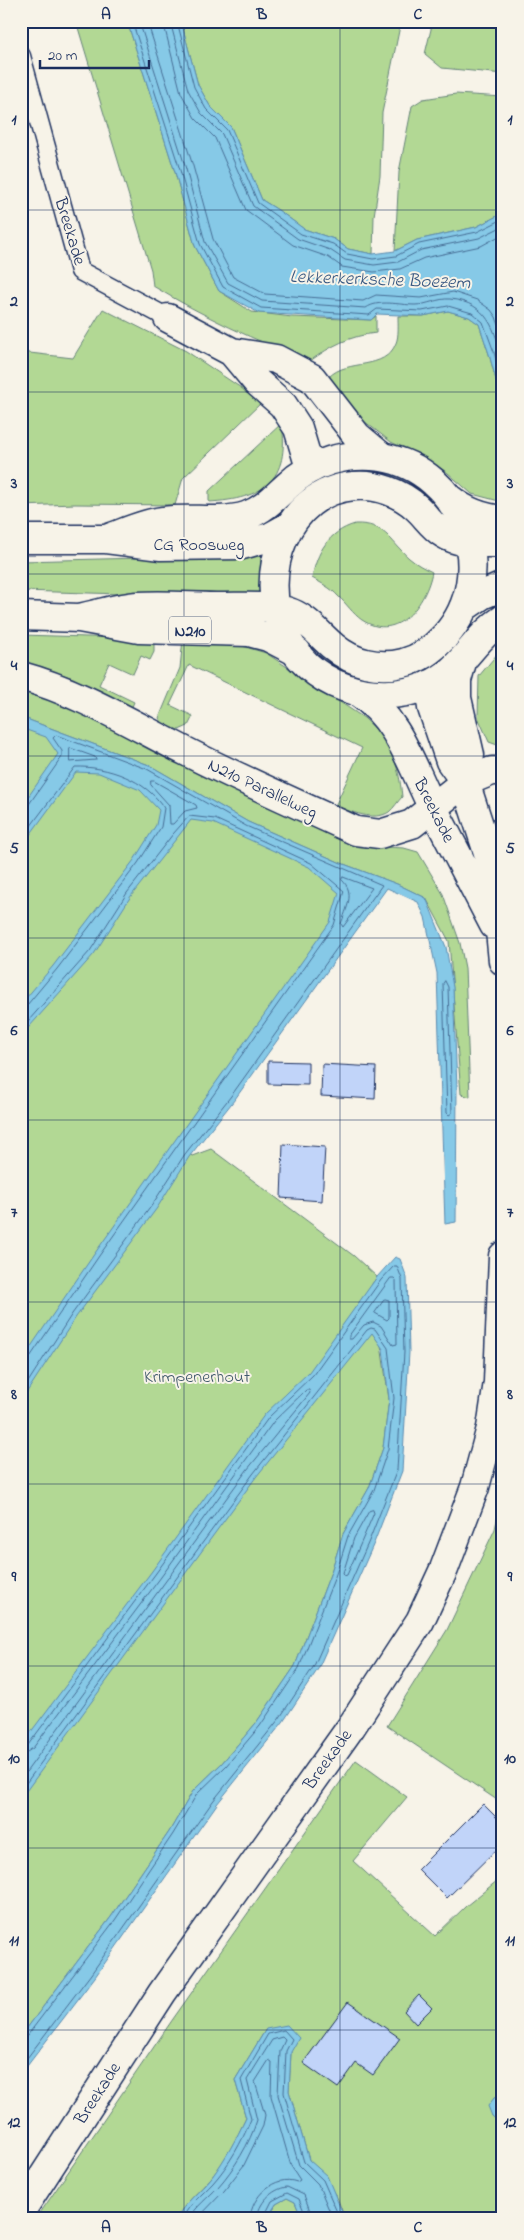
<svg xmlns="http://www.w3.org/2000/svg" width="524" height="2240" viewBox="0 0 524 2240" font-family="'Indie Flower',sans-serif">
<style>
.green{fill:#b2d894;stroke:#668479}
.water{fill:#86c9e7;stroke:#5b8bb0}
.lines{fill:none;stroke-linecap:round;stroke-linejoin:round}
.shore{stroke:#466d95;stroke-width:1}
.building{fill:#c1d4f9;stroke:#1b2f5e}
.service-casing{stroke:#1b2f5e;stroke-width:21}
.minor-casing{stroke:#1b2f5e;stroke-width:31}
.secondary-casing{stroke:#1b2f5e;stroke-width:31}
.primary-casing{stroke:#1b2f5e;stroke-width:31}
.service{stroke:#f7f3e8;stroke-width:18}
.minor{stroke:#f7f3e8;stroke-width:28}
.secondary{stroke:#f7f3e8;stroke-width:28}
.primary{stroke:#f7f3e8;stroke-width:28}
.grid{fill:none;stroke:#1b2f5e;stroke-width:1;stroke-opacity:0.55}
.labels{text-anchor:middle;stroke-width:4;stroke-linejoin:round;paint-order:stroke}
.shield{fill:#f7f3e8;stroke:#5d6a87;stroke-width:1}
.shield-label{font-size:16px;font-weight:bold;fill:#1b2f5e}
.street-label{font-size:18px;fill:#1b2f5e;stroke:#f7f3e8}
.park-label{font-size:18px;fill:#41596c;stroke:#f7f3e8}
.water-label{font-size:19px;font-style:italic;fill:#365680;stroke:#f7f3e8}
.neatline{fill:none;stroke:#1b2f5e;stroke-width:2}
.grid-label{font-size:16px;text-anchor:middle;font-weight:bold;fill:#1b2f5e}
</style>
<rect width="100%" height="100%" fill="#f7f3e8"/>
<filter id="ink" filterUnits="userSpaceOnUse"><feTurbulence type="fractalNoise" baseFrequency=".02" numOctaves="2"/><feDisplacementMap in="SourceGraphic" scale="10" xChannelSelector="R" yChannelSelector="G"/><feConvolveMatrix kernelMatrix="1 2 1 2 8 2 1 2 1" color-interpolation-filters="sRGB"/></filter>
<g filter="url(#ink)">
<path class="green" d="M76,21H127L175,172L195,246L219,291L252,312L292,317L371,320L376,316V333C349,336 331,346 310,361C255,341 203,316 153,286L151,270Z
M181,21H401L382,113L380,176L374,216L373,254L348,249L334,239L304,229L278,210L262,200L231,127L210,106L198,85Z
M433,21H503V74L442,68L425,54Z
M456,94L503,97V213L476,227L417,240L395,251L399,172L412,106L423,99Z
M103,309L186,351L262,402L183,478L175,505L75,504L21,506V352L73,358Z
M448,311L469,317L479,324L489,354L503,406V502L472,494L448,473L428,460L391,442L364,421L329,377C347,358 385,372 396,343C399,336 398,324 398,316H423Z
M282,423C290,481 263,499 209,502V491Z
M355,524C385,523 389,540 409,558C416,564 424,568 432,572C426,603 398,643 362,620C353,614 346,603 338,596C331,588 321,583 312,578C317,552 328,532 355,524Z
M261,555L259,598L21,591V561Z
M21,635L154,639V652L150,660L141,656L133,674L109,663L99,685L134,702L131,709L73,678L21,661Z
M183,639L242,646L266,653L364,718C390,741 399,763 402,797C398,801 394,808 389,812C374,822 350,811 335,806L362,748L189,665L170,705L193,716L188,726L179,730L164,725L159,718L180,668Z
M503,647V747L489,742L478,717L479,676Z
M21,691L59,702L202,776L336,838L371,846L404,848L418,852L443,894L460,943L465,968L470,1097L461,1094L449,941L426,898L397,884L341,863L248,822L149,765L21,717Z
M21,724L371,886L185,1150L192,1156L211,1149L354,1256L377,1277L372,1284L389,1399L383,1448L369,1488L343,1534L331,1572L295,1666L256,1723L222,1763L193,1791L169,1832L111,1917L21,2036Z
M503,798V913L497,877V804Z
M503,1492V1804L387,1726L447,1630L495,1529Z
M356,1760L407,1797L353,1861L435,1936L466,1906L503,1876V2096L494,2098L492,2116L503,2125V2219H345L337,2197L309,2160L289,2091L291,2052L266,2029L235,2080L246,2118C236,2139 226,2160 211,2178C199,2192 185,2202 176,2219H36L173,2019Z
M287,2198L295,2202L302,2219H267L276,2204Z"/>
<path class="water" d="M127,21H181L198,85L210,106L231,127L262,200L278,210L304,229L334,239L348,249L373,254L395,251L417,240L476,227L503,213V406L489,354L479,324L469,317L448,311L423,316L377,314L371,320L259,313L219,291L195,246L175,172Z
M21,717L149,765L248,822L341,863L397,884L426,898L446,947L453,987L457,1088L456,1222L445,1224L437,973L425,917L418,902L387,888L235,1099L189,1157L157,1208L76,1317L21,1401V1361L95,1253L330,922L339,893L309,867L213,823L191,820L131,896L94,954L21,1036V1004L53,966L134,860L156,825L159,810L140,790L99,773L76,772L21,847V807L58,754L46,737L21,728Z
M395,1257L400,1259L407,1278L409,1352L402,1471L374,1543L318,1669L283,1722L217,1804L95,1977L21,2074V2036L111,1917L169,1832L193,1791L222,1763L256,1723L295,1666L331,1572L343,1534L369,1488L383,1448L389,1399L383,1349L372,1333L256,1477L21,1798V1745L152,1571L265,1414L309,1372L377,1277Z
M287,2025L299,2038L291,2052L289,2091L309,2160L327,2176L345,2219H302L295,2202L287,2198L276,2204L267,2219H176C185,2202 200,2192 212,2177C226,2158 236,2139 246,2118L235,2080L266,2029Z
M503,2096V2125L492,2116L488,2106L494,2098Z"/>
<g class="lines">
<path class="shore" d="M132,21L180,170L200,244L223,287L261,308L369,315L377,309L422,311L448,306L472,313L483,322L494,352L503,390
M139,21L186,169L205,242L228,283L262,301L366,308C379,299 399,305 415,305C427,305 438,298 450,299C488,303 495,329 503,362
M147,21L193,166L213,239L233,277L265,294L363,301L376,295L421,298L453,292L477,300L491,310L496,317L503,336
M163,21L181,93L195,118L215,138L246,210L293,245L328,257L342,267L374,272L400,269L424,258L481,246L503,234
M170,21L188,90L201,113L222,134L253,206L298,239L330,250L345,260L374,265L398,262L421,250L479,238L503,226
M177,21L194,87L206,109L227,130L258,203L301,234L333,244L347,254L373,259L396,256L419,244L477,232L503,219
M70,748L95,757L96,760L70,762Z
M151,781H154L196,805L197,808L185,811L173,824H170L169,805L151,785Z
M21,809L27,807L62,757V751L53,738L56,735L147,769L246,826L382,885L231,1096L185,1154L152,1205L72,1314L21,1393
M21,839L75,767C108,766 146,780 164,808L161,827L138,863L57,969L27,1005L21,1007
M343,877L372,888L343,927L341,924C346,909 356,893 342,880Z
M445,981L448,987L452,1113L449,1115L447,1113L443,984Z
M21,1029L90,951L127,893L173,834L189,816L215,819L311,863L344,891L334,925L99,1256L28,1360L21,1363
M391,1278H394L396,1280L397,1344L393,1345L381,1326L373,1322L364,1325L352,1339H349V1336Z
M385,1299L389,1300V1318L387,1320L375,1313Z
M373,1510L374,1513L347,1575L344,1576L343,1573L354,1538L369,1511Z
M21,1747L28,1745L156,1573L269,1417L313,1375L381,1280L394,1266H397L402,1279L404,1352L397,1470L369,1541L314,1666L279,1719L213,1801L91,1974L21,2066
M21,1753L27,1752L33,1748L161,1577L274,1421L306,1390H309L310,1393L247,1470L21,1779
M21,1790L253,1474L367,1330L371,1328L375,1329L388,1348L394,1398L388,1449L374,1490L348,1536L336,1574L299,1668L260,1726L226,1766L197,1794L173,1834L115,1920L27,2036L21,2038
M182,2219C189,2204 202,2195 213,2183C229,2165 242,2142 251,2119L241,2080L268,2034L284,2030L292,2039L286,2051L284,2093L304,2162L323,2180L340,2219
M189,2219C196,2206 208,2198 218,2187C234,2169 250,2143 257,2120L247,2080L272,2040L282,2037L285,2040L280,2051L278,2095L299,2165L318,2184L333,2219
M197,2219L224,2191L244,2165L263,2126L265,2115L255,2082L269,2060L272,2062L271,2096L291,2166L300,2180L297,2182C275,2174 251,2196 250,2219
M257,2219C258,2203 272,2189 287,2187L304,2195L313,2219
M263,2219L272,2201L287,2193L299,2199L307,2219"/>
</g>
<path class="building" d="M268,1061L308,1062V1085L268,1084Z
M322,1064L376,1067L375,1099L321,1096Z
M283,1144L325,1147L322,1201L281,1198Z
M483,1804L503,1824V1843L447,1898L418,1869Z
M419,1995L432,2008L416,2024L404,2011Z
M348,2002L400,2038L373,2075L356,2063L338,2088L303,2063Z"/>
<g class="lines">
<defs>
<path id="service" d="M21,56L80,271L168,318"/>
<path id="minor" d="M168,318L232,352L276,359L312,378L357,436L382,457
M232,352L257,382L283,405L298,428L310,468
M21,676C80,692 133,725 187,752C242,780 300,805 356,831L380,834L412,824L465,782L492,771H503"/>
<path id="secondary" d="M462,662L457,680V698L470,755L465,782
M429,685L432,708L450,761L465,782L494,871L503,961
M359,693C400,720 412,768 434,810C454,848 474,887 494,925
M21,2211L162,1993L351,1727L420,1621L444,1569L475,1487L491,1428L498,1382L503,1256"/>
<path id="primary" d="M450,499C466,512 482,518 503,520
M21,539H106L161,546L242,545L270,537L288,527
M503,543C483,543 461,545 444,534C432,527 426,516 417,508C401,493 377,484 354,486C286,491 257,574 283,631C308,687 373,707 427,686C462,672 473,638 503,619
M463,608L482,595L503,586
M21,616L79,618L139,629L249,632L268,637L297,652
M79,618C99,614 119,607 138,606C166,604 194,607 222,607C243,607 266,605 286,611C307,617 318,634 334,647C353,663 379,669 403,663C420,659 433,649 445,636C501,574 463,470 381,457C346,452 312,462 287,486C274,498 263,510 246,516C220,524 190,517 163,521C144,523 124,533 106,539"/>
</defs>
<use href="#service" class="service-casing"/>
<use href="#minor" class="minor-casing"/>
<use href="#secondary" class="secondary-casing"/>
<use href="#primary" class="primary-casing"/>
<use href="#service" class="service"/>
<use href="#minor" class="minor"/>
<use href="#secondary" class="secondary"/>
<use href="#primary" class="primary"/>
</g>
</g>
<path class="grid" d="M184,21V2219M340,21V2219M21,210H503M21,392H503M21,574H503M21,756H503M21,938H503M21,1120H503M21,1302H503M21,1484H503M21,1666H503M21,1848H503M21,2030H503"/>
<g class="labels">
<rect class="shield" x="169" y="616.5" width="42" height="27" rx="4"/>
<g class="shield-label">
<text x="190" y="636">N210</text>
</g>
<g class="street-label">
<text transform="translate(71 231) rotate(73)" y="6">Breekade</text>
<text x="199" y="550">CG Roosweg</text>
<text transform="translate(263 788) rotate(25)" y="6">N210 Parallelweg</text>
<text transform="translate(435 810) rotate(63)" y="6">Breekade</text>
<text transform="translate(327 1759) rotate(-54)" y="6">Breekade</text>
<text transform="translate(97 2093) rotate(-57)" y="6">Breekade</text>
</g>
<g class="park-label">
<text x="197" y="1382">Krimpenerhout</text>
</g>
<g class="water-label">
<text transform="translate(380 278) rotate(2)" y="7">Lekkerkerksche Boezem</text>
</g>
</g>
<rect width="524" height="2240" fill="none" stroke="#f7f3e8" stroke-width="55"/>
<path d="M40 60v8h109v-8" fill="none" stroke="#1b2f5e" stroke-width="2.5"/>
<text x="48" y="60" font-size="15" fill="#1b2f5e" stroke="#f7f3e8" stroke-width="4" paint-order="stroke">20 m</text>
<rect x="28" y="28" width="468" height="2184" class="neatline"/>
<g class="grid-label">
<text x="106" y="19">A</text>
<text x="262" y="19">B</text>
<text x="418" y="19">C</text>
<text x="14" y="124">1</text>
<text x="510" y="124">1</text>
<text x="14" y="306">2</text>
<text x="510" y="306">2</text>
<text x="14" y="488">3</text>
<text x="510" y="488">3</text>
<text x="14" y="670">4</text>
<text x="510" y="670">4</text>
<text x="14" y="853">5</text>
<text x="510" y="853">5</text>
<text x="14" y="1035">6</text>
<text x="510" y="1035">6</text>
<text x="14" y="1217">7</text>
<text x="510" y="1217">7</text>
<text x="14" y="1399">8</text>
<text x="510" y="1399">8</text>
<text x="14" y="1581">9</text>
<text x="510" y="1581">9</text>
<text x="14" y="1763">10</text>
<text x="510" y="1763">10</text>
<text x="14" y="1945">11</text>
<text x="510" y="1945">11</text>
<text x="14" y="2127">12</text>
<text x="510" y="2127">12</text>
<text x="106" y="2232">A</text>
<text x="262" y="2232">B</text>
<text x="418" y="2232">C</text>
</g>
</svg>
